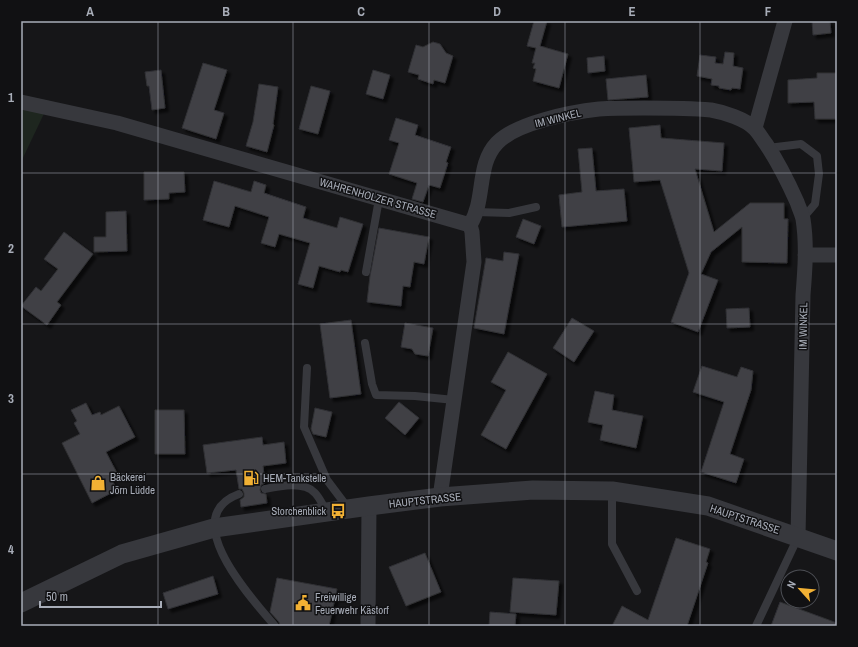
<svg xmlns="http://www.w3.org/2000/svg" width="858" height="647" viewBox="0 0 858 647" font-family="'Archivo Narrow',sans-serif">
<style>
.green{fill:#1e261f}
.building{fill:#404145;stroke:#303034;filter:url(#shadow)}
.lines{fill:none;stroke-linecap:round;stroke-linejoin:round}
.service{stroke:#37383d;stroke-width:8}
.minor{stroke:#37383d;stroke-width:15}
.tertiary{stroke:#37383d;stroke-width:19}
.grid{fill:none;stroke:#a8adb8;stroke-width:1;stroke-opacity:0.55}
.labels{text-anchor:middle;stroke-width:3;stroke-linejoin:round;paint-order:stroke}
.street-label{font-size:11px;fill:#a8adb8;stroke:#111113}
.poi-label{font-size:11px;fill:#a8adb8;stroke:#111113;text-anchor:start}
.neatline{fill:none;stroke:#a8adb8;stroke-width:1.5}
.grid-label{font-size:13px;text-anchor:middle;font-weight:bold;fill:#a8adb8}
</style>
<defs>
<filter id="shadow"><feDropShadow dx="3.5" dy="3.5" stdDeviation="1" flood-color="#0009"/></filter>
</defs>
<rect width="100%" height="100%" fill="#161618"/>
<path class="green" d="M21,95L50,101L21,162Z"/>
<path class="building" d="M534,21H547L540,46L568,54L559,88L533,81L536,69L533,68L535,63H532L536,48L527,46Z
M812,21H830L831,33L813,35Z
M433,42L440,44L446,53L453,56L445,83L434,80L433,84L418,79L419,75L408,72L416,45L423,47Z
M725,52L734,53L733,66L743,68L740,89L732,88L731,90L719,88V86L711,85L712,79L697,76L700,55L716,57L715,63L723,64Z
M604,56L605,71L588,73L587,58Z
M203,63L227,70L214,110L224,113L216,139L182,128Z
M161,70L165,108L152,110L149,86H147L145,72Z
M373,70L390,75L383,99L366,94Z
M817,73H837V119H815L814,102L788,103V80L817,78Z
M646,75L648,97L608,100L606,79Z
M259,84L278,87L273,124L274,125L267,152L246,146L253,122Z
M311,86L330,91L318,134L299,129Z
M396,118L418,125L415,135L451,147L446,162L448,163L440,188L429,185L423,202L412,199L417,183L389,174L399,143L389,140Z
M660,125L661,138L724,143L722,171L695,169L714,232L750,203H784V219H788L787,263L742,262V227L711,252L701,274L718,280L698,332L671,322L689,273L660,180L634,182L629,128Z
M592,148L596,191L624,189L627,221L562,227L559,195L582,192L578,149Z
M144,172H184L185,192L169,193V199L144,200Z
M214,181L251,192L254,181L266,185L264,193L306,207L303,218L337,228L340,217L363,224L348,272L341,270L340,272L319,266L313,288L298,284L310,243L279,234L275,247L261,243L269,217L235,206L229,227L203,220Z
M126,211L127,251L94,252V237H106V212Z
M523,219L541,226L534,244L516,237Z
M379,228L429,237L424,264L414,262L410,287L403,286L401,306L367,302L370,276Z
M64,232L93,254L57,302L61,305L47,325L21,306L36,287L41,291L58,269L44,259Z
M504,252L519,254L504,334L474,328L486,258L503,261Z
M749,308L750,327L727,328L726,309Z
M572,318L594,331L574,362L553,348Z
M351,320L361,394L330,398L320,324Z
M405,323L433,328L428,356L415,354L412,349L401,347Z
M508,352L547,374L506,449L481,435L506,390L491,382Z
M702,366L737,377L741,367L753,371L751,390L730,454L744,459L736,483L701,472L724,402L693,392Z
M595,391L614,395L612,410L643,416L636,448L600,440L603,425L588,422Z
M399,402L419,418L405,435L385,418Z
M86,403L92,415L100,412L101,415L119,406L135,437L106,452L117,473L110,476L117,490L92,503L62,443L80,434L74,423L77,421L71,410Z
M315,408L332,412L326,437L313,434L311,429Z
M155,410H184L185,454H155Z
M262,437L263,445L284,442L286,463L263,466L265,483L261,485L260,490L261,493L266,494L267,503L241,507L240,500L244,497V493L242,489H239L236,470L207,473L203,445Z
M676,538L710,549L706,562L708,563L687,626H612L622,606L648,620Z
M425,553L441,592L406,606L389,567Z
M213,576L218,594L168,609L163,593Z
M277,578L337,589L329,626H280L279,622L270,612Z
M513,578L559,581L556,615L510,612Z
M780,602L837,623V626H771Z
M490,612L516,614L515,626H489Z"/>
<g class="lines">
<path class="service" d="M768,148L801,144L817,156L819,174L815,204L803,218
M476,212L509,213L536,207
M366,272L379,199
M365,343L372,384L376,395L415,396L454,400
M307,368L304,427L327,480L348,508
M265,489C280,486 304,481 315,493C320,498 323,506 327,512
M612,491V544L637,591
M239,494C176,517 252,599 275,626
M756,626L798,537"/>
<path class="minor" d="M21,102L117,123L470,225
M755,128L785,21
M470,225C486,199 476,165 497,143C516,123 571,112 599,109C614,108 629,108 644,108C666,108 689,108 711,110C723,112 746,119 755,129C759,133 762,139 766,144C778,162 788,182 797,202C799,208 802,214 803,219C807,244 805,270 803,295L798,537
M805,255H837
M440,497L474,262L472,232L470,225
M368,626L369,506"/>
<path class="tertiary" d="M21,603L122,554L214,528L369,506L440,497L533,490L612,491L708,506L837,551"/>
</g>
<path class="grid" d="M158,21V626M293,21V626M429,21V626M565,21V626M700,21V626M21,173H837M21,324H837M21,474H837"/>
<defs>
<symbol id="fuel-bare" viewBox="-9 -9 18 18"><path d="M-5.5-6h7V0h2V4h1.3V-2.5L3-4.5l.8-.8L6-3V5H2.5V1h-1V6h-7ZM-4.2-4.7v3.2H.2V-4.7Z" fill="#f2b134" stroke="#111113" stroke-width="2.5" paint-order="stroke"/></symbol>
<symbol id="shop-bare" viewBox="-9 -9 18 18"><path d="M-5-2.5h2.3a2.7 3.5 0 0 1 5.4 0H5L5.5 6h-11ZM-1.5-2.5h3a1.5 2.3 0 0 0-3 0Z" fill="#f2b134" stroke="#111113" stroke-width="2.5" paint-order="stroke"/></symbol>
<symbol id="bus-bare" viewBox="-9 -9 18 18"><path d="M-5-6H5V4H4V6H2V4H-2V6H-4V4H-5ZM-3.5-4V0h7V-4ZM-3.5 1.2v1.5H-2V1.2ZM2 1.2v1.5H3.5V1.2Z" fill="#f2b134" stroke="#111113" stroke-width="2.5" paint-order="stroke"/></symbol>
<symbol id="civic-bare" viewBox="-9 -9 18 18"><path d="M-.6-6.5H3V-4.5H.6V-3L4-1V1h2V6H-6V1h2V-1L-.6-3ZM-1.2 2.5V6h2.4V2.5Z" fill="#f2b134" stroke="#111113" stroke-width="2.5" paint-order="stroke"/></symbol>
</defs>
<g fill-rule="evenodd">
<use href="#fuel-bare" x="240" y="467" width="22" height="22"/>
<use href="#shop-bare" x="87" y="472" width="22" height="22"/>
<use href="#bus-bare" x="327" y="500" width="22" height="22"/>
<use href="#civic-bare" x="292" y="592" width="22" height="22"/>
</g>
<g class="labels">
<g class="street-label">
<text transform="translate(558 118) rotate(-14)" y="4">IM WINKEL</text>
<text transform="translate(378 198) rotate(16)" y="4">WAHRENHOLZER STRASSE</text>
<text transform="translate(803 326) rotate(-89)" y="4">IM WINKEL</text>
<text transform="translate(425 500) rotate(-6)" y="4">HAUPTSTRASSE</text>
<text transform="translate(745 519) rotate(18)" y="4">HAUPTSTRASSE</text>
</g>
<g class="poi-label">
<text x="110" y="481">Bäckerei<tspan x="110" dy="13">Jörn Lüdde</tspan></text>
<text x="263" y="482">HEM-Tankstelle</text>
<text x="326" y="515" text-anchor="end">Storchenblick</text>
<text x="315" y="601">Freiwillige<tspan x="315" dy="13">Feuerwehr Kästorf</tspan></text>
</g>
</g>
<rect width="858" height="647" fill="none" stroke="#111113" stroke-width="44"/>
<g transform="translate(800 589) rotate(297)"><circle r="19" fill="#111113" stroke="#4d4f55"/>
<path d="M0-3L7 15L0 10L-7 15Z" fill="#f2b134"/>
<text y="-6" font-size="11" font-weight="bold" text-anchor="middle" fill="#a8adb8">N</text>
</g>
<path d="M40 601v6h121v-6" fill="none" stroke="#a8adb8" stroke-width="2"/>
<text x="46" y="601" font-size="12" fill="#a8adb8" stroke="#111113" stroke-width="3" paint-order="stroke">50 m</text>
<rect x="22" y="22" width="814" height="603" class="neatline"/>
<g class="grid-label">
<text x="90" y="16">A</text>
<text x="226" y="16">B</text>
<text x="361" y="16">C</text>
<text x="497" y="16">D</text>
<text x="632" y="16">E</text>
<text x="768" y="16">F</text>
<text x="11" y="102">1</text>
<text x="11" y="253">2</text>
<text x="11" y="403">3</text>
<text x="11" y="554">4</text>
</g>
</svg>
